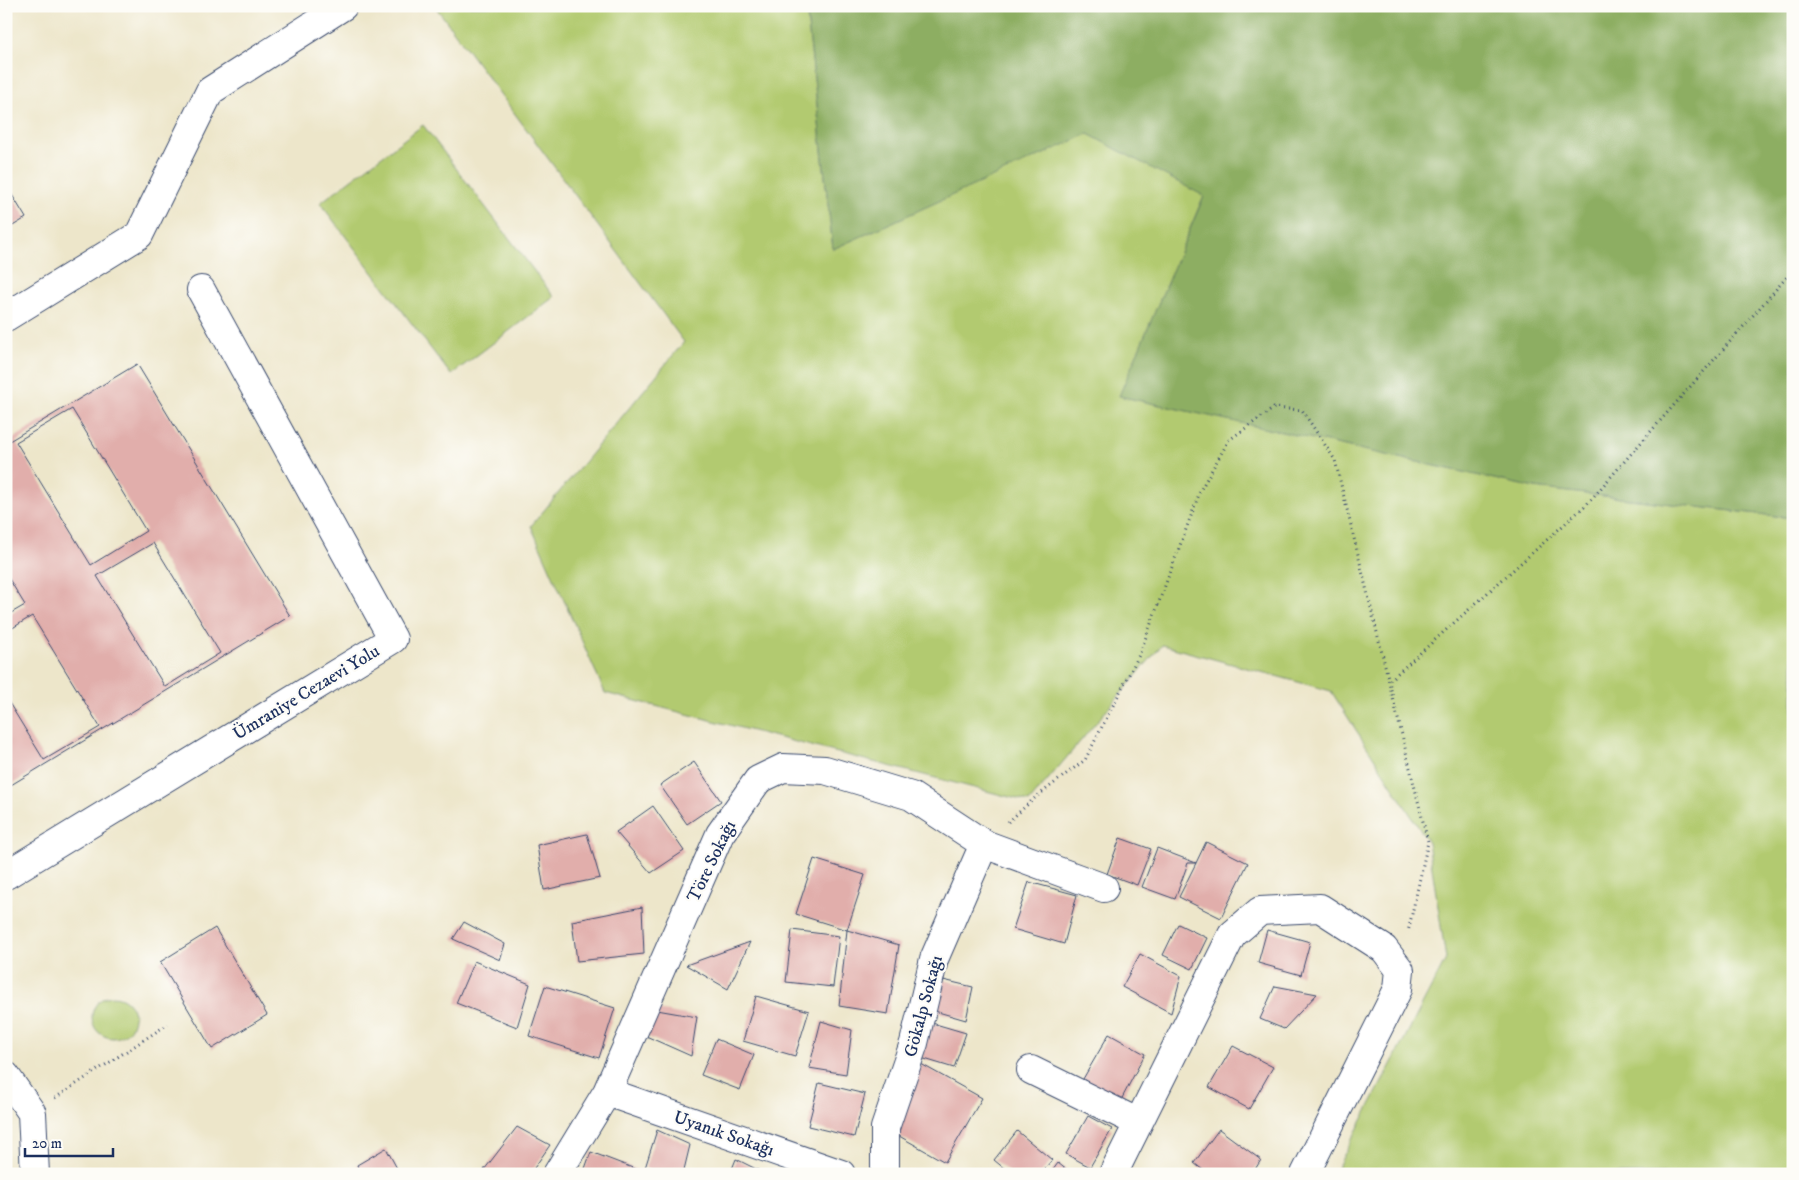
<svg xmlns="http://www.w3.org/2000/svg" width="1799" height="1180" viewBox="0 0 1799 1180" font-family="'IM FELL DW Pica',serif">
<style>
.green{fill:#b2ca6f;stroke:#667c66}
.forest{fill:#8dae62;stroke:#546e60}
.building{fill:#e1aeab;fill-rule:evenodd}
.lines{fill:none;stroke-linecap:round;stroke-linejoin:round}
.minor-casing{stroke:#3a4a6e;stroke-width:30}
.path{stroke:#3a4a6e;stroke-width:3;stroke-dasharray:1 4;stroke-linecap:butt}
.minor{stroke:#fff;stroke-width:28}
.labels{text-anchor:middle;stroke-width:4.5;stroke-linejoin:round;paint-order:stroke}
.street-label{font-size:18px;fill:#1b2f5e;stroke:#fdfcf7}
</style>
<rect width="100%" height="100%" fill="#fdfcf7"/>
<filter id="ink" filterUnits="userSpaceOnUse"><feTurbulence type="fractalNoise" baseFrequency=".02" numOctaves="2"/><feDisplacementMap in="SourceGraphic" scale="10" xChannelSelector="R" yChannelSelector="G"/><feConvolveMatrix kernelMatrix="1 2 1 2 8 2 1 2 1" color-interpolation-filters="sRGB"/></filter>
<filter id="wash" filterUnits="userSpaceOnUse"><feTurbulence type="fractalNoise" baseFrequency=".0096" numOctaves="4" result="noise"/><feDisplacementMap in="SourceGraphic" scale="20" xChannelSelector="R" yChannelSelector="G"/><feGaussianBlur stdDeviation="1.12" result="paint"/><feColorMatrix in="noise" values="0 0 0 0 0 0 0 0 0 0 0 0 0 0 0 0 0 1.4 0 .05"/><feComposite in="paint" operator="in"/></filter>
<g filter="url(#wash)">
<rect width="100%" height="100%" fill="#ede6ca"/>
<path class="green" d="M435,6H806L833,249L1087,133L1204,195L1120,396L1535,488L1793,518V1174H1334L1446,959L1428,842L1331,691L1162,645L1029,802L605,693L531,526L684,342Z
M423,125L554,297L451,375L320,203Z
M92 1017a21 21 0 1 1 42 0a21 21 0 1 1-42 0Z"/>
<path class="forest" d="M806,6H1793V518L1535,488L1119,396L1204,196L1088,134L833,249Z"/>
<g id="blocks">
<path class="building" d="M6,185L26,218L6,230Z
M137,364L290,616L6,788V698L44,760L100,727L32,616L6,632V616L25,605L6,574V443ZM72,409L146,531L91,565L16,442ZM153,543L220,653L165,687L97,576Z
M694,762L721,801L687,824L660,785Z
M653,806L684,851L651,873L616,832Z
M587,834L600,878L544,890L537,845Z
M1120,838L1151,849L1137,885L1107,874Z
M1206,842L1248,863L1221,918L1179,897L1196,863H1188L1175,899L1142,887L1157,848L1196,863Z
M814,859L865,875L847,930L796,914Z
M1029,882L1077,895L1064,944L1013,929Z
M642,907L644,954L577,961L572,921Z
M464,922L505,944L500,960L453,939Z
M1178,924L1207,938L1192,969L1163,955Z
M215,928L267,1015L212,1049L160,962Z
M792,930L839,936L833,987L786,982Z
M847,930L899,945L888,1014L839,1006Z
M1267,930L1310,942L1301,975L1258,963Z
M750,942L728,989L686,965Z
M1140,954L1181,976L1171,1013L1122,987Z
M474,961L530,984L517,1027L456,1003Z
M939,979L973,987L966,1020L931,1010Z
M545,986L615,1008L599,1058L529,1036Z
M1275,986L1317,994L1284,1029L1260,1019Z
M756,996L809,1011L795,1056L743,1041Z
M657,1010L697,1017L691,1056L646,1036Z
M821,1021L852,1030L846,1074L809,1068Z
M932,1023L966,1033L954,1068L921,1058Z
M1109,1034L1145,1054L1119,1104L1083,1079Z
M716,1039L754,1055L740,1090L701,1075Z
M1233,1046L1273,1067L1249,1109L1209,1087Z
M921,1064L982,1098L945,1162L885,1128Z
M819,1083L865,1094L854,1137L808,1126Z
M1088,1116L1112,1129L1090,1167L1066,1154Z
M517,1127L550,1145L530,1174H489L484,1170Z
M1219,1129L1261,1160L1252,1174H1208L1194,1163Z
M657,1130L690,1145L683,1174H660L645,1168Z
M1017,1131L1052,1160L1040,1174H1011L994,1160Z
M386,1148L400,1174H361L357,1165Z
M591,1152L638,1170L636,1174H583Z
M736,1159L766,1174H730Z
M1058,1163L1072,1174H1050Z"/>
</g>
</g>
<g filter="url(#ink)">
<use href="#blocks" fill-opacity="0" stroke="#3a4a6e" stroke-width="1"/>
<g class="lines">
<defs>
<path id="minor" d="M6,317L139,235L210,91L343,6
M6,875L393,639L201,290
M1031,1070L1137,1122
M6,1076L32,1113L35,1174
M607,1092L841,1174
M557,1174L607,1092L720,834L758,780L783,768L825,770L911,796L984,844L1104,888
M885,1174V1128L914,1043L934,959L984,844
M1113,1174L1232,935L1260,911L1320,908L1384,949L1400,970L1398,989L1305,1174"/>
</defs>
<use href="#minor" class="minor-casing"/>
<path class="path" d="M1390,680L1587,504L1793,270
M1008,822L1036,797L1085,760L1140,653L1201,489L1229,440L1274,408L1302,410L1335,460L1428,842L1408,932
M55,1098L168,1024"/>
<use href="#minor" class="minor"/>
</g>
</g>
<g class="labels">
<g class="street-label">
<text transform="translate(306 692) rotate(-31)" y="6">Ümraniye Cezaevi Yolu</text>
<text transform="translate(711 861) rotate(-64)" y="6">Töre Sokağı</text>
<text transform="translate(923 1006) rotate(-75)" y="6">Gökalp Sokağı</text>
<text transform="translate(724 1133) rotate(19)" y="6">Uyanık Sokağı</text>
</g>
</g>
<rect width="1799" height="1180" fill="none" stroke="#fdfcf7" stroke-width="25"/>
<path d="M25 1148v8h88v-8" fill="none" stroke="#1b2f5e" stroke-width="2.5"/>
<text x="32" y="1148" font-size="15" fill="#1b2f5e" stroke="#fdfcf7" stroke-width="4" paint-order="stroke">20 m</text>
</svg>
